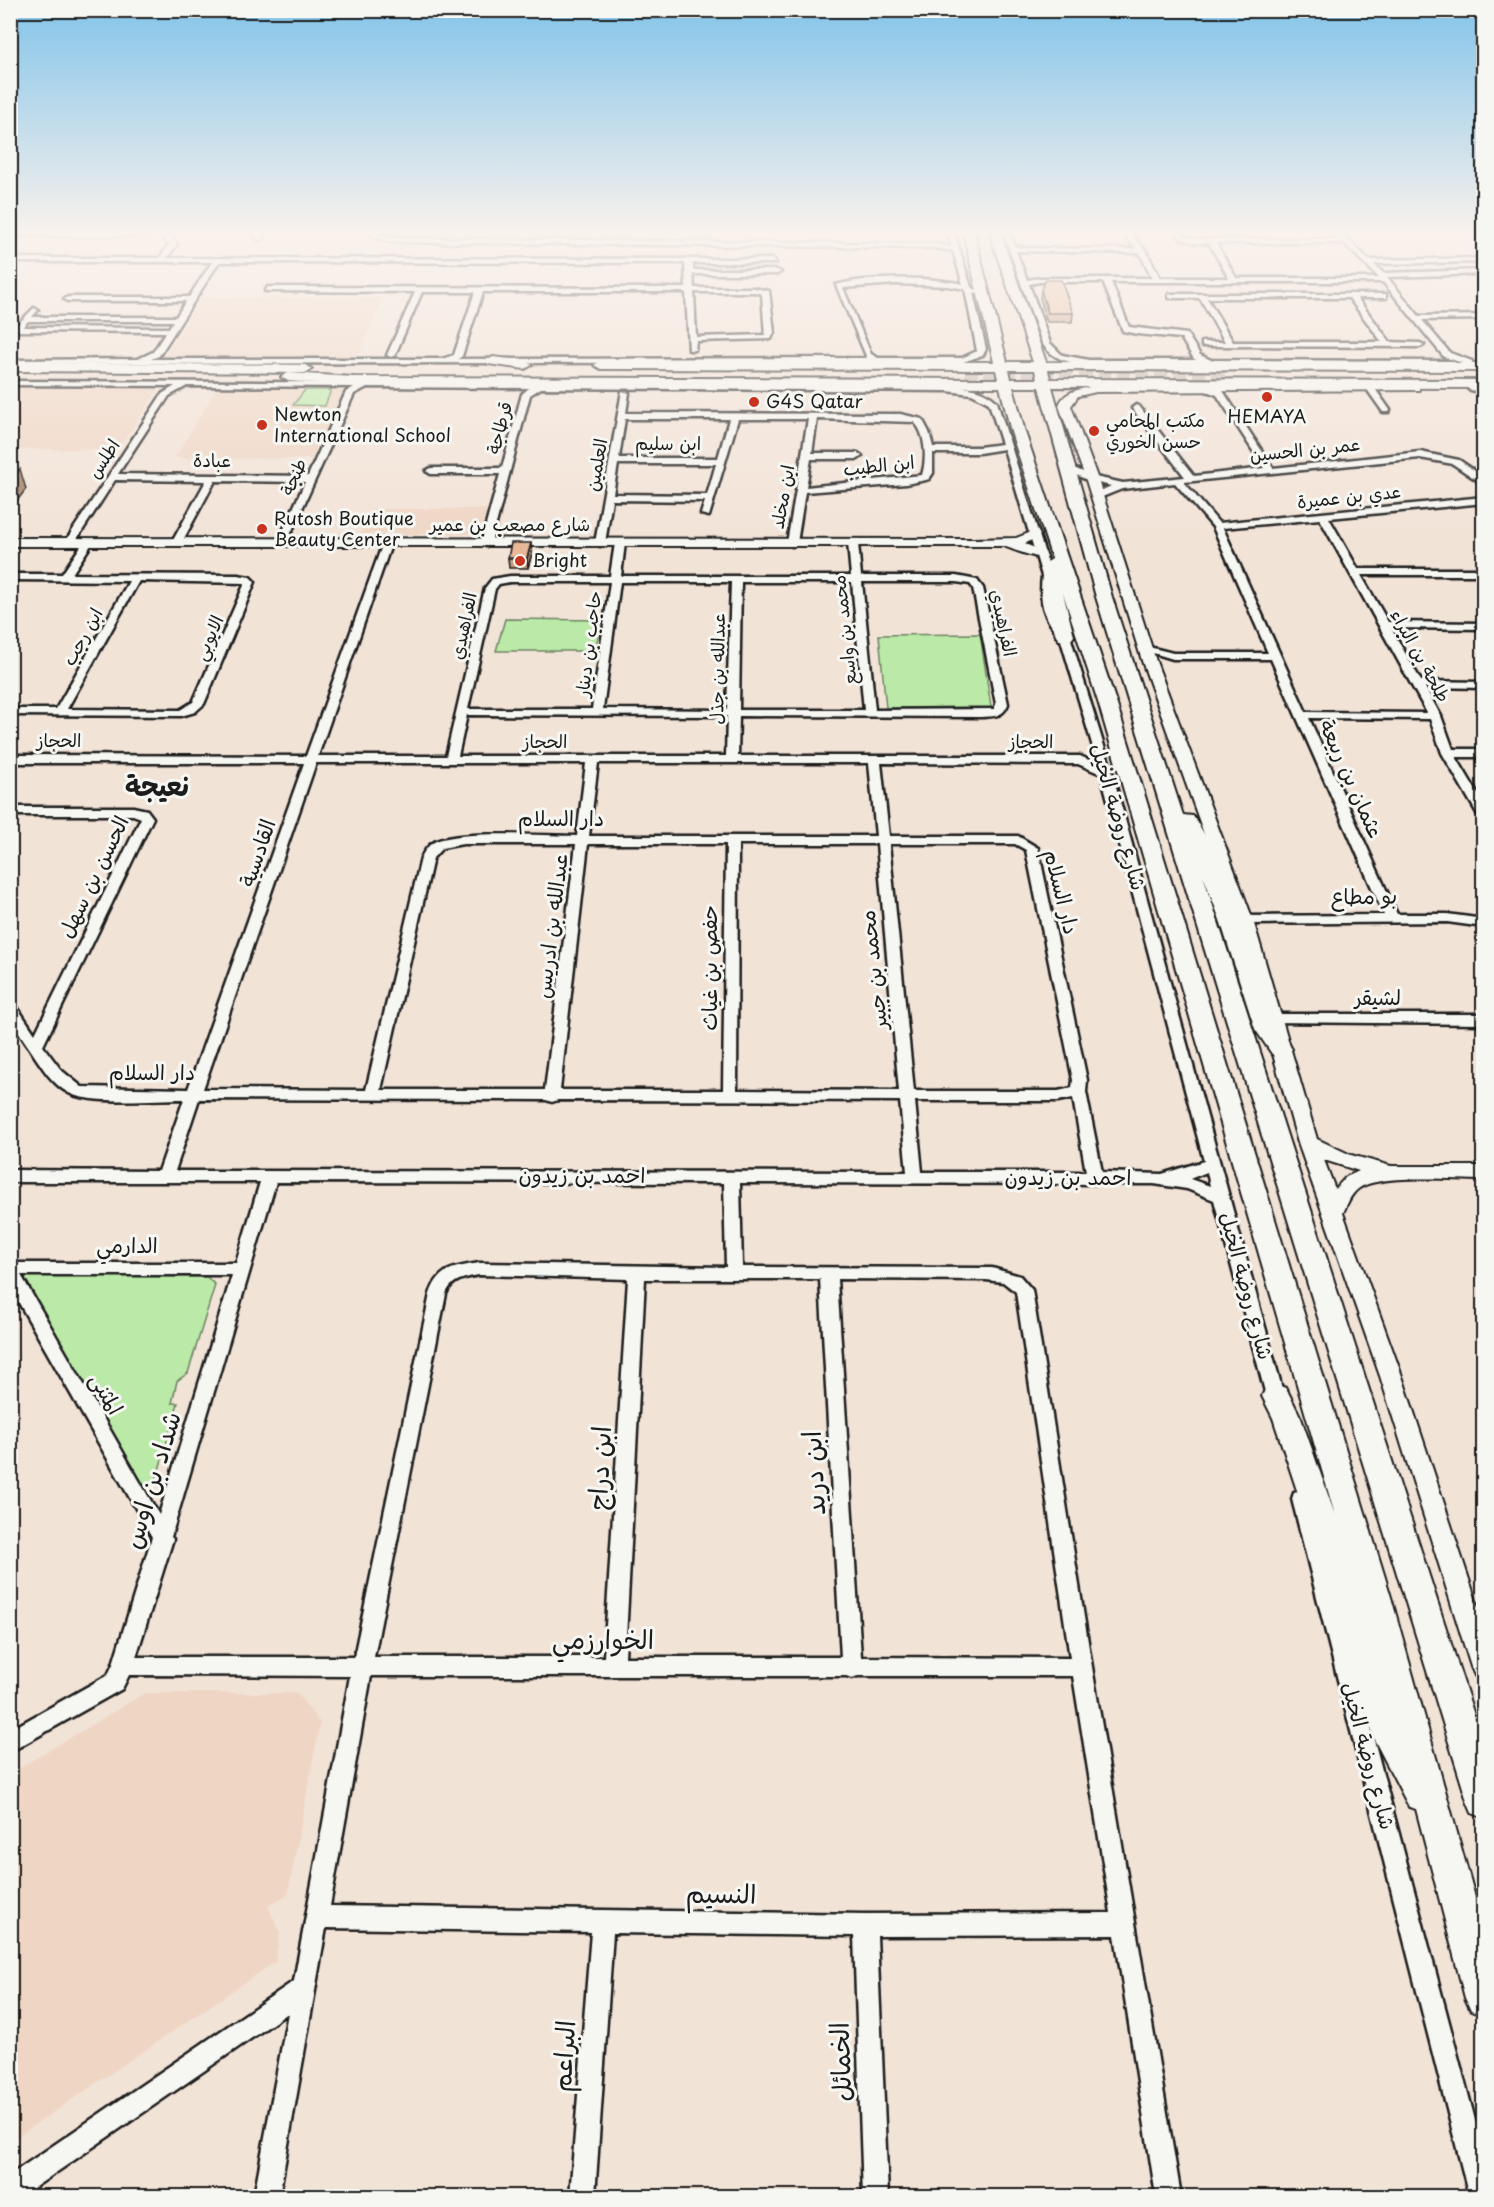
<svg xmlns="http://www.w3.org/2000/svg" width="1494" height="2207" viewBox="0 0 1494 2207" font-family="'Playpen Sans','Playpen Sans Arabic',sans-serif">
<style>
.built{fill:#efd6c4}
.green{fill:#bbeaa8;stroke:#6c8362;stroke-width:1.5}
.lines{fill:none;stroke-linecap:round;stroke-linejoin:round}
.minor-tunnel{stroke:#c7bbb2;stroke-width:8;stroke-dasharray:8 4;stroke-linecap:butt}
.primary-tunnel{stroke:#c7bbb2;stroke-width:13;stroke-dasharray:13 6;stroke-linecap:butt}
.minor-casing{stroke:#1c1c1c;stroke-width:5}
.tertiary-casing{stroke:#1c1c1c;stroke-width:4}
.primary-casing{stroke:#1c1c1c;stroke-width:4}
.minor{fill:#f6f6f2;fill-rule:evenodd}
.tertiary{fill:#f6f6f2;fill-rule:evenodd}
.primary{fill:#f6f6f2;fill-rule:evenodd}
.wall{fill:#c89e83;stroke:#1c1c1c;stroke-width:1.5}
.shaded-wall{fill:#a2816a;stroke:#1c1c1c;stroke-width:1.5}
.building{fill:#e8b898;stroke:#1c1c1c;stroke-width:1.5}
.poi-dot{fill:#c8321e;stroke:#f6f6f2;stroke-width:2}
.labels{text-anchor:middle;stroke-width:6;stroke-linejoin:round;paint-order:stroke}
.far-poi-label{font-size:18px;fill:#1c1c1c;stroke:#f6f6f2;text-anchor:start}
.far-street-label{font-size:18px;fill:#1c1c1c;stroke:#f6f6f2}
.street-label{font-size:21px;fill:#1c1c1c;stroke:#f6f6f2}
.near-street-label{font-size:26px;fill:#1c1c1c;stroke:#f6f6f2}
.district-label{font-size:27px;font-weight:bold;fill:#1c1c1c;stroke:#f6f6f2}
</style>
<rect width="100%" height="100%" fill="#f2e3d7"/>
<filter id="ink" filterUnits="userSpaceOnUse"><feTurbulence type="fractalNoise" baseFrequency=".0167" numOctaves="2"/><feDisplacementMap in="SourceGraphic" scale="12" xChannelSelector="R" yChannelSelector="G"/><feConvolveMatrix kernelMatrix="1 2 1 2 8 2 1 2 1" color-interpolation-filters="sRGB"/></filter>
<g filter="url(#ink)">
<path class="built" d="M202,298H383L357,358H163Z
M151,386L160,388L117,450L11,449V387Z
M217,388L339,389L345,392L313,459L175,458Z
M370,509H487L480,534H360Z
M145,1693H297L320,1723L288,1894L268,1906L280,1932L275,1962L11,2141V1773Z"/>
<path class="green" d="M385,232H716L718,238L713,240L388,236Z
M305,390H331L325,406L293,405Z
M505,619L600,620L596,651H496Z
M980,634L991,707L886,708L879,635Z
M26,1275L207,1277L215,1285L188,1373L177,1381L172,1403H178L155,1484L141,1489L23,1284Z"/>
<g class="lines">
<path class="minor-tunnel" d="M814,237V240"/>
<path class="primary-tunnel" d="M965,377L1228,378"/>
<defs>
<path id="minor" d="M10,232H166L173,238L177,244L167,258L773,259L776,263H693V270H777L781,272L777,274H693L694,288H754L769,291L774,332L771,339L696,341L695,350H689L686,292H483L462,356L458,359L867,358L836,285C867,276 932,277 963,284L953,251L935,248L392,242L376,238L369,232C377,232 384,236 392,238L935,244L952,247L948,232H954L971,287L980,292L973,293L986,349L983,355L963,362L10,364V360L138,359L153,352L166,332L19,331L15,327L34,308L38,310L32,317H176L186,301H68L64,299L68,297H189L212,262H10V258H160L169,244L160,234L135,236H10ZM219,262L685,263L686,288L268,287L265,291L415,292L387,355L391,357L395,355L422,292H475L454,355L442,359H151L159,356ZM896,284L948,286L965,289L977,351L962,358H878L871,354L843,288ZM694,292H754L762,294L765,335L696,337ZM28,321H173L169,328L23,327Z
M258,232H267L262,235V240L257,239L255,234Z
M1003,232H1009L1015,246L1023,248L1136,249L1122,232H1129L1146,251L1160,278H1229L1209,243H1194L1180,238L1176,232H1182L1185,236L1195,239H1339L1333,232H1340L1369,260L1484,258V262L1374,264L1383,273L1484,270V274L1387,277L1419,316L1484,315V319L1422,320L1450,353L1472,361V365H1469L1444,357L1383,282H1111L1129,327L1187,334L1200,355L1211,360L1452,361L1456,363L1452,365L1089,364C1069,363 1053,360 1042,343ZM1216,243H1344L1379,278H1236ZM1016,251L1140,253L1152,278H1040L1027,280ZM1040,282H1103L1123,331L1137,334L1181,338L1194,359L1197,360H1089L1062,355L1050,343L1029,284Z
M1169,294H1386V298H1357L1390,342L1420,343L1424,345L1420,347L1205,346H1202V342H1225L1200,298H1169ZM1207,298H1349L1382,342H1233Z
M10,381L947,385C965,387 984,388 997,402L1052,576C1049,606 1053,613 1070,636L1112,772L1286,1403L1283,1408L1277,1410L1271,1408L1268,1403L1214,1200L1187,1189L1154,1184L740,1183L742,1267L992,1268L1020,1276L1032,1290L1092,1667L1181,2196H1156L1115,1935L877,1936L888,2196H863L854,1936L613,1933L595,2196H570L591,1932L326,1928L279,2196H254L288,2013L22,2196H10V2175L294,1981L350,1676L129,1675L122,1689L10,1752V1730L108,1675L113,1664L152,1537L10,1287V1263H236L260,1182H10V1170L159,1171L184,1099C157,1099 91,1105 69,1093C53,1085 42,1067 32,1052C21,1035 10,1023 10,1003L15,1004L35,1034L141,818L133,815H10V807H133L147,810L153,818L43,1046L61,1070L82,1087L188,1089L304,763H10V755L306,756L384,540L392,542L318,756H446L485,588L492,579L510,576H610L615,543L620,540L625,543L621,576H851L848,543L853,540L858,543L861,576H956L977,580L983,588L1008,704C1003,717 995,716 982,717L739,716L738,756H1080L1098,764L1060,637C1043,617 1039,602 1042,576L1004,449L979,453H933V473L929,479L926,480L906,484L805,492L797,543L792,546L787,543L808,419H738L709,516L701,514L705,501L612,500L605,543L600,546L595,543L622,391L629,393L626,413L900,414L922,419L929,432L933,447H979L1002,444L989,403L972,394L947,391L541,388L530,395L491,543L486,546L481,543L500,474H431L426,471L431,468H502L522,394L529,388L367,387L354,394L286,544L278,542L305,482L215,481L182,542L177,545L172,542L206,481L115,480L75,542L70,545L65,542L162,394L175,386L10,385ZM187,386L354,387L346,392L308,476L118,474L169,396ZM625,419H729L718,458H619ZM817,419L914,422C926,433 927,460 922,475L806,487L811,459H858L862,456L858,453H812ZM618,464H716L707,495L613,494ZM510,582H610L592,709H468L495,589L499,584ZM620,582H731L727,710L603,709ZM741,582H852L864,710H739ZM862,582H956L970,584L973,588L996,704L994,709L875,710ZM467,715L727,716L726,756H458ZM316,763H586L577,836C542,836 466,830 436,841C428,845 424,851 421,858L366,1090L203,1089ZM598,763H869L876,836H589ZM881,763L1078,764L1101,774L1204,1161L1162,1174L1102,1172L1086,1092L1087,1080L1038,848L1018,836H889ZM463,844H576L545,1090H381L433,858L442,848ZM588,844H726L723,1090H560ZM738,844H877L899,1091L737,1090ZM889,844H1015L1026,850L1073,1080L1072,1088L1058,1091H914ZM1073,1098L1086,1172H922L915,1101H1058ZM199,1099L546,1100L552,1102L558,1100L900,1101L907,1172L175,1171ZM1207,1172L1210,1186L1190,1179L1192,1178ZM276,1182L724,1183L726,1267L479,1263C453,1268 440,1267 430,1294L354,1657H136L173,1539L171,1537ZM21,1275H232L159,1515ZM479,1275L628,1279L604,1657H374L446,1294C452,1279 464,1278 479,1275ZM645,1279H820L841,1657H625ZM837,1279L986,1280L1003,1282L1016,1292L1070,1658L861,1657ZM371,1676H846L852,1678L858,1676H1073L1111,1913L865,1914L330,1906Z
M1468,385L1484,389V394L1468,389Z
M1367,386H1373L1390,410L1389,412H1383L1366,388Z
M1206,387L1223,391L1273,468L1420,452L1459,460L1484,477V485L1453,464L1420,458L1184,482L1219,523L1484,497V503L1329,518L1358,569H1484V575H1361L1388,622L1484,623V629L1391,628L1421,681L1484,682V688L1425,687L1441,716L1453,749H1484V757H1456L1484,804V819L1478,815L1442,753L1430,719L1309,718L1397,914H1447L1484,919V927L1447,922L1244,924L1237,920L1244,916L1384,915L1271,659H1173L1140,649L1145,646L1173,653H1268L1213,527L1175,483L1122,489L1097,499L1094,498V494L1111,486L1089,481L1062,468L1067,465L1095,477L1123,483L1185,477L1132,408L1136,405L1139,406L1194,476L1264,468L1217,395L1206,391ZM1320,519L1427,713L1306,712L1223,528Z
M88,539L93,542L72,574L238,575L250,577L255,582L204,704L195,712L181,716L10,715V709H56L129,581L10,580V574H62L85,540ZM139,581L245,583L193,702L180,710L67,709Z
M1272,1014H1484V1024L1267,1022L1265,1019Z
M1301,1491L1308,1493L1310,1499L1484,2154V2196H1469L1292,1499L1294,1493Z"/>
<path id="tertiary" d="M1415,385L1419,386V390L1096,392L1078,396L1071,406L1097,477L1157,664L1253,920L1317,1139L1351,1155L1391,1166H1484V1180C1456,1180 1378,1173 1358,1189C1350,1195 1347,1205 1343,1213L1402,1376L1484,1625V1679L1475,1676L1471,1667L1380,1376L1298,1143L1235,920L1143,664L1085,477L1059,406C1063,390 1082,389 1096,386ZM1324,1160L1359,1171L1346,1177L1335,1189Z
M1034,531L1038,532L1040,535L1025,544L1045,552L1046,555L1045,558C1039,559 1010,549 1004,546H10V538L974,539L1016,538Z"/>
<path id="primary" d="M963,232H974L1007,362H1033L989,232H1000L1046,362L1484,363V371L1048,370L1050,379L1484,380V388L1052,387L1112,597L1183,815L1193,816C1236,879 1248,956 1276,1026C1280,1034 1287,1041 1292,1049L1288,1054L1280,1057L1272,1054L1255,1029L1220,920L1203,875L1484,1746V1818L1472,1813L1467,1801L1096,597L1039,387H1013L1025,432L1117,705L1391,1597L1484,1929V2016L1471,2011L1465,1998L1416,1809L1409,1807L1375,1741L1327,1581L1273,1418L1262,1396L1266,1388L1276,1385L1286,1388L1301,1418L1335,1515L1099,705L1063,593L1074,636L1071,640H1059L1056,636L1046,597L1048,583L1044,564L1052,559L1011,432L1000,387L354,385L288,381L281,377L288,373L354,377L998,379L996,370L601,369L594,365L601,361L994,362ZM1009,370H1035L1037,379H1011Z
M493,357L525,361L532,365L525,369L488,364L487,361Z
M10,363L305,365L312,369L305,373L10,371Z"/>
</defs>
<use href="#minor" class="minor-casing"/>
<use href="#tertiary" class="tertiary-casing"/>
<use href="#primary" class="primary-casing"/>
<use href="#minor" class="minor"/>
<use href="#tertiary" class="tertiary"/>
<use href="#primary" class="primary"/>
</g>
<path class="wall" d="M1041,290L1073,313L1072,322H1047L1040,298Z
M532,553L528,568H509L508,558Z"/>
<path class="shaded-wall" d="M20,469L26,489L10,510V482Z
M12,542L15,552L10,559V544Z
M531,543L532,553L528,568L527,558Z"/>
<path class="building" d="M1045,280H1061L1073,313H1048L1041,290Z
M10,469H20L10,482Z
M511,543H531L527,558H508Z"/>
</g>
<linearGradient id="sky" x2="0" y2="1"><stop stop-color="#83c4e9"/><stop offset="0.43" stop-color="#f9f2ed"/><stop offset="1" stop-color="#f9f2ed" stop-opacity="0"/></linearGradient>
<rect width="1494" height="541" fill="url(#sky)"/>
<g class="poi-dot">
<circle cx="1267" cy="397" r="6"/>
<circle cx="754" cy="402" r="6"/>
<circle cx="262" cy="425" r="6"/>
<circle cx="1094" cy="431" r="6"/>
<circle cx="262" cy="529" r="6"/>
<circle cx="520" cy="561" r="6"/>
</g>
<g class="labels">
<g class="far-poi-label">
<text x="766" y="408">G4S Qatar</text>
<text x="274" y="421">Newton<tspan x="274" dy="21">International School</tspan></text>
<text x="1267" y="423" text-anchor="middle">HEMAYA</text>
<text x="1106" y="427">مكتب المحامي<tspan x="1106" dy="21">حسن الخوري</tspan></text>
<text x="274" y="525">Rutosh Boutique<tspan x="274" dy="21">Beauty Center</tspan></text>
<text x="532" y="567">Bright</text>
</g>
<g class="far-street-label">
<text transform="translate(500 428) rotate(-75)" y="6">قرطاجة</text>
<text x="668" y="450">ابن سليم</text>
<text transform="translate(1305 450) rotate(-6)" y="6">عمر بن الحسين</text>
<text transform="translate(104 459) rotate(-57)" y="6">اطلس</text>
<text x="212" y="467">عبادة</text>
<text transform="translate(597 465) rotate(-80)" y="6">العلمين</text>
<text transform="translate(879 466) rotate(-6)" y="6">ابن الطيب</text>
<text transform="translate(294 477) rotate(-66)" y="6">طنجة</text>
<text transform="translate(783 497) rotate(-80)" y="6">ابن مخلد</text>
<text transform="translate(1349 497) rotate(-6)" y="6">عدي بن عميرة</text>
<text x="510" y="531">شارع مصعب بن عمير</text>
<text transform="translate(1003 623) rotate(78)" y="6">الفراهيدي</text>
<text transform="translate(464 626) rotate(-78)" y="6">الفراهيدي</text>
<text transform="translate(845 630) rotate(-96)" y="6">محمد بن واسع</text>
<text transform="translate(83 637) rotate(-61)" y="6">ابن رجب</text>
<text transform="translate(209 638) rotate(-66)" y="6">الايوبي</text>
<text transform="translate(589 644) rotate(-83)" y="6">حاجب بن دينار</text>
<text transform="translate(1420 656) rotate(61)" y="6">طلحة بن البراء</text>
<text transform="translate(718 669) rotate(-89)" y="6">عبدالله بن جذل</text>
<text x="59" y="747">الحجاز</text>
<text x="545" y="748">الحجاز</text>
<text x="1031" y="748">الحجاز</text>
</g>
<g class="street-label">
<text transform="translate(1351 779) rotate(66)" y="7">عثمان بن ربيعة</text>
<text transform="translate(1118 817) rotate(74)" y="7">شارع روضة الخيل</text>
<text x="561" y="826">دار السلام</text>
<text transform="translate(258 853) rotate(-71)" y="7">القادسية</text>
<text transform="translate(94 877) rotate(-64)" y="7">الحسن بن سهل</text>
<text transform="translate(1061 892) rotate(76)" y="7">دار السلام</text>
<text transform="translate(1364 897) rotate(-1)" y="7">بو مطاع</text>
<text transform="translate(552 926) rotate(-83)" y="7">عبدالله بن ادريس</text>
<text transform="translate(710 968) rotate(-90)" y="7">حفص بن غياث</text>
<text transform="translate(874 970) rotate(-96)" y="7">محمد بن جبير</text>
<text x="1378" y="1005">لشيقر</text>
<text x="152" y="1080">دار السلام</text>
<text x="582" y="1183">احمد بن زيدون</text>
<text x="1068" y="1185">احمد بن زيدون</text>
<text x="127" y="1253">الدارمي</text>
<text transform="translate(1246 1286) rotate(75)" y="7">شارع روضة الخيل</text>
<text transform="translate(106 1394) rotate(60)" y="7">المثنى</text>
<text transform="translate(1368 1756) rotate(75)" y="7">شارع روضة الخيل</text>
</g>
<g class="near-street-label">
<text transform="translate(600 1468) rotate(-87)" y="9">ابن دراج</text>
<text transform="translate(814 1473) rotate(-93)" y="9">ابن دريد</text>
<text transform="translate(152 1480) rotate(-73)" y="9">شداد بن اوس</text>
<text x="603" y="1649">الخوارزمي</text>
<text transform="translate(721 1894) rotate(1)" y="9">النسيم</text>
<text transform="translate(564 2056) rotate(-86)" y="9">البراعم</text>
<text transform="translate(841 2062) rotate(-92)" y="9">الخمائل</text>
</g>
<g class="district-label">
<text x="157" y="796">نعيجة</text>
</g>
</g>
<rect width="1494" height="2207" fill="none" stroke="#f6f6f2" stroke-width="36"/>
<rect x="18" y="18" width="1458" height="2171" fill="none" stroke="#1c1c1c" stroke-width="2" filter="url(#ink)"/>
</svg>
